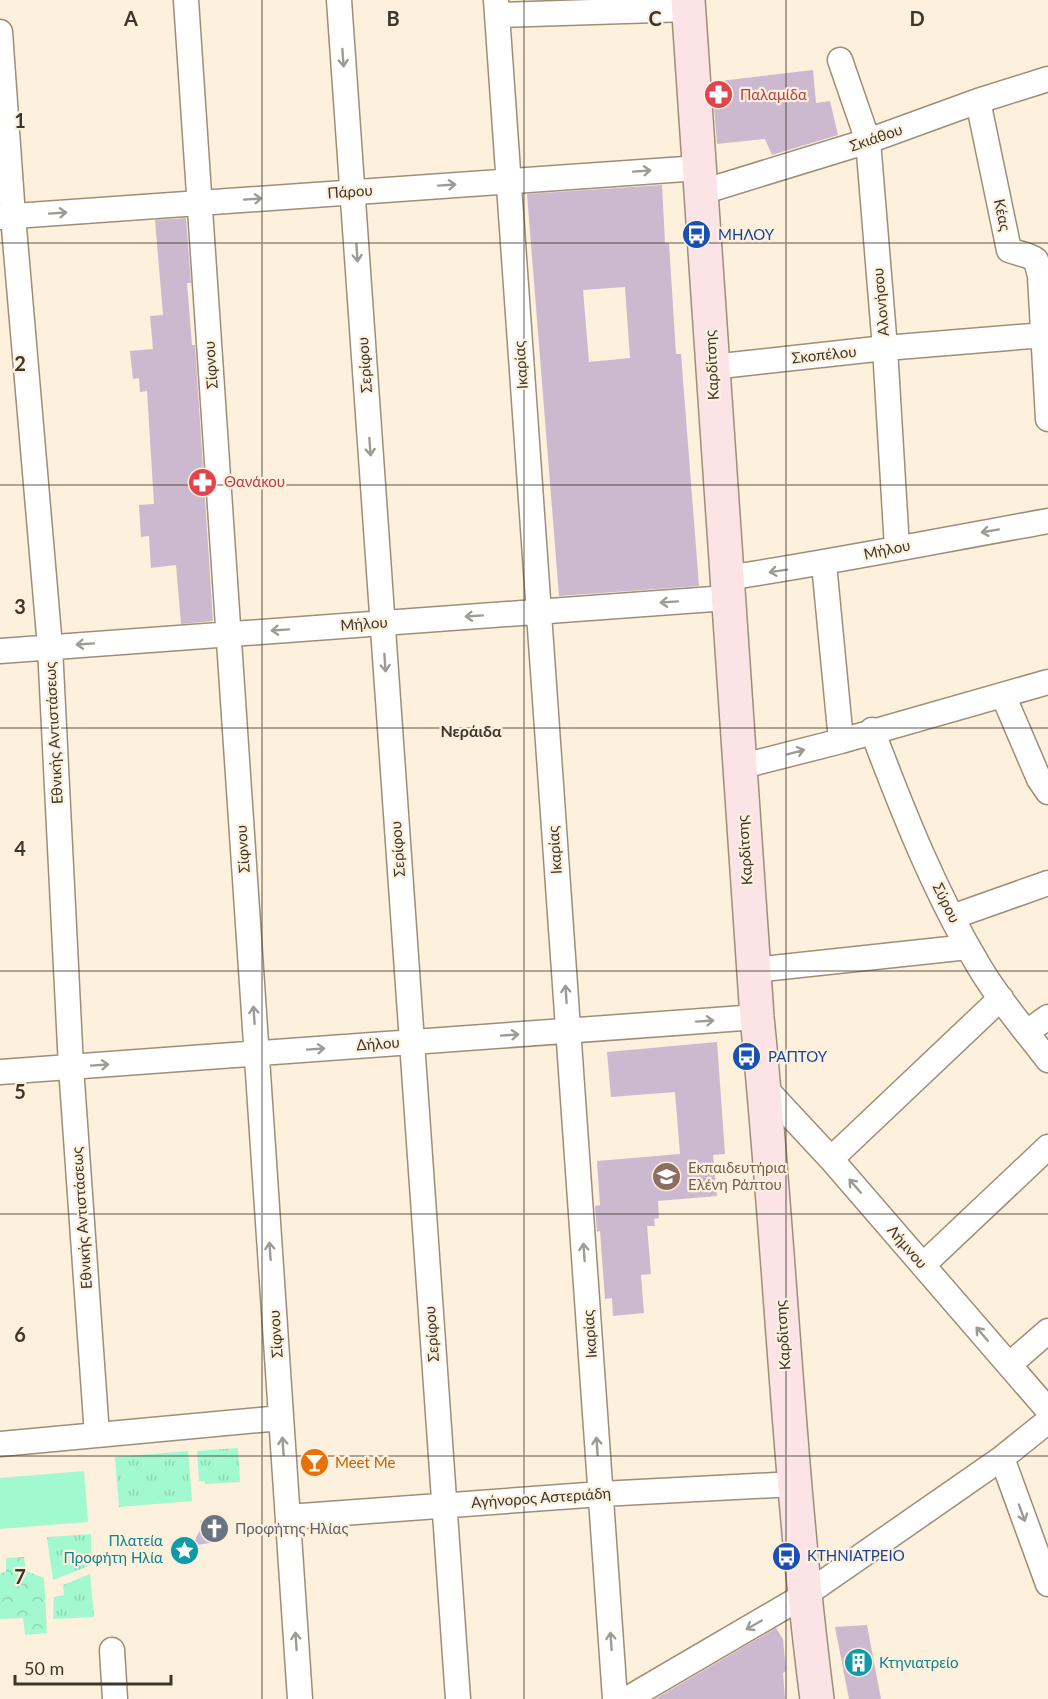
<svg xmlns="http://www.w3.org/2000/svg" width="1048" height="1699" viewBox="0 0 1048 1699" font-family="Lato,sans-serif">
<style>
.grass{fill:url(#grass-tufts)}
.forest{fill:url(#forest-crowns)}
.garden{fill:#a2f8cf}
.building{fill:#ccb9cf;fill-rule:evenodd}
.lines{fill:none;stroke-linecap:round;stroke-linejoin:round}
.street-casing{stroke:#9e8e78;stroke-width:27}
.secondary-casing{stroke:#9e8e78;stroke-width:36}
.street{stroke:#fff;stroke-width:24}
.secondary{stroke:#fce4e6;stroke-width:33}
.oneway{stroke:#9e9a96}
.grid{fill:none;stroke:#3c362c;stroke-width:1.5;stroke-opacity:0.55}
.labels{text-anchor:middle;stroke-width:4.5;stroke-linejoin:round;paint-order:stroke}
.health-label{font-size:15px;fill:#be3a42;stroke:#fdf0dc;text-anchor:start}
.street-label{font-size:15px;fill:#3c362c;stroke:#fdf0dc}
.transit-label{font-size:15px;fill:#164399;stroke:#fdf0dc;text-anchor:start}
.education-label{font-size:15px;fill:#785e54;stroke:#fdf0dc;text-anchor:start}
.food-label{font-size:15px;fill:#c56008;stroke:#fdf0dc;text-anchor:start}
.worship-label{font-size:15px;fill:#5b616d;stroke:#fdf0dc;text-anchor:start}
.culture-label{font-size:15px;fill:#0d838f;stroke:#fdf0dc;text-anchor:end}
.neighbourhood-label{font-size:16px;font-weight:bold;fill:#3c362c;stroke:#fdf0dc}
.grid-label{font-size:20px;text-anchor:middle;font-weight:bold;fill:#3c362c;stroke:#fdf0dc;stroke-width:4.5;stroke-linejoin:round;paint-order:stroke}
</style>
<defs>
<pattern id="grass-tufts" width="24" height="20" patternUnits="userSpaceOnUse" patternTransform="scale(1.5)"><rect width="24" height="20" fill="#a2f8cf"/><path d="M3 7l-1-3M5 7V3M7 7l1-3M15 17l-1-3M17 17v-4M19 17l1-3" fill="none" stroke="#8cd5b2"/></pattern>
<pattern id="forest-crowns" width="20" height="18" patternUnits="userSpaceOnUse" patternTransform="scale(1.5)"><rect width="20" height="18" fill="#a2f8cf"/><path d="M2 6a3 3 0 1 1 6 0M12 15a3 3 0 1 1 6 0" fill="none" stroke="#8cd5b2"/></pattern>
</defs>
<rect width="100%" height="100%" fill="#fdf0dc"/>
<path class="grass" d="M238,1448L240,1482L205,1484V1481H199L197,1451Z
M188,1451L192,1501L119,1507L115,1457Z
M91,1534V1565L53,1580L47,1537Z
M90,1574L94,1617L53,1619L54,1597L64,1595L63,1585Z"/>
<path class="forest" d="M24,1557L26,1571L44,1578L47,1633L25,1635L23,1618L0,1619V1573L6,1572V1558Z"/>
<path class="garden" d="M84,1471L88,1522L0,1529V1478Z"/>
<path class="building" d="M813,70L816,103L830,101L838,135L772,155L765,139L717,144L712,82Z
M662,185L665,243H669L676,354H681L699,586L559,596L527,194ZM625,287L630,358L589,362L583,290Z
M186,218L191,283H187L192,345H195L213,621L181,624L176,565L151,568L149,536L141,537L139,505L154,504L147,391L140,392L139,378L133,379L130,351L153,349L150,316L163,315L155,220Z
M717,1042L725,1154L713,1155L717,1196L658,1201L659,1218L654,1219L655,1226H647L651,1274L641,1275L644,1313L613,1316L612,1298L605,1299L600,1231L597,1232L595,1206L600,1205L597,1161L680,1154L675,1092L611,1097L607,1052Z
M220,1514L228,1535L209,1543L192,1546L202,1526L200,1521Z
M867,1625L881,1699H849L835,1627Z
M776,1628L783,1639L786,1671L783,1673L785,1699H655Z"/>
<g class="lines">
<defs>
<path id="street" d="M186,0L300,1699
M339,0L458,1699
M496,0L615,1699
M497,15L688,9
M0,32L13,216L50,647L71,1067L97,1435
M840,60L868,141L885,348L897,548
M978,101L1009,250C1019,254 1028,254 1036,260L1040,276L1048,419
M702,192L868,141L978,101L1048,79
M0,217L699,168
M712,367L885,348L1044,335
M824,564L841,741
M726,578C834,562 941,540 1048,521
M0,651L727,598
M1003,695L1039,779L1048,792
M872,730C903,812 935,893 980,968C999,1000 1025,1030 1048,1060
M739,767L841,741L1048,682
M952,917L1048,883
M754,970L968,947
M1027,1032L1048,1017
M0,1072L757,1017
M764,1087L831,1159L1048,1410
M831,1159L1001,998
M923,1265L1048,1147
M1009,1365L1048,1331
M0,1444L281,1418
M1002,1458L1048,1584
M288,1517L601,1494L794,1484
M112,1650L115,1699
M627,1699L805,1595L1002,1458L1048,1421"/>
<path id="secondary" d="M688,0L757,1017C780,1244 788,1472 817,1699"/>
</defs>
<use href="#street" class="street-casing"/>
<use href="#secondary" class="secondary-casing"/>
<use href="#street" class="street"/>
<use href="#secondary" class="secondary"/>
</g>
<defs><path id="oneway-shaft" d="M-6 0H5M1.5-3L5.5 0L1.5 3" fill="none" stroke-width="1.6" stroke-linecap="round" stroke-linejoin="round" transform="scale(1.5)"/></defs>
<g class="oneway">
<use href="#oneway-shaft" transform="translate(343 58) rotate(86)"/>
<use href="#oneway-shaft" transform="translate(642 171) rotate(-4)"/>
<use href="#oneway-shaft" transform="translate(447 185) rotate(-4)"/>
<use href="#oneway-shaft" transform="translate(253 199) rotate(-4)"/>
<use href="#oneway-shaft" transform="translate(58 213) rotate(-4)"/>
<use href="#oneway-shaft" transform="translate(357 253) rotate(86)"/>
<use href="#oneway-shaft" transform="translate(370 447) rotate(86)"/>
<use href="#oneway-shaft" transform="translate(990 531) rotate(170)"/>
<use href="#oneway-shaft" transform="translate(778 571) rotate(171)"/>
<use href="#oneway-shaft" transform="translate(669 602) rotate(176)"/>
<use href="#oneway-shaft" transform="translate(474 616) rotate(176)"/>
<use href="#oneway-shaft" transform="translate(280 630) rotate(176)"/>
<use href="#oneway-shaft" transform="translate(85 644) rotate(176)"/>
<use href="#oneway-shaft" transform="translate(385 663) rotate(86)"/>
<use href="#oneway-shaft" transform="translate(796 752) rotate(-15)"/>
<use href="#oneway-shaft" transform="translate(566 994) rotate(-94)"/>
<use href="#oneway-shaft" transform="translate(254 1015) rotate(-94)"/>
<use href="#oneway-shaft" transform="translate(705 1021) rotate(-4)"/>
<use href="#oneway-shaft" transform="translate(510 1035) rotate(-4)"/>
<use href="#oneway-shaft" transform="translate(316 1049) rotate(-4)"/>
<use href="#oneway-shaft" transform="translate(100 1065) rotate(-4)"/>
<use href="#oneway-shaft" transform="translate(855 1186) rotate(-131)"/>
<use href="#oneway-shaft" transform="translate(270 1251) rotate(-94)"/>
<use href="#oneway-shaft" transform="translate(584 1252) rotate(-94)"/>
<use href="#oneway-shaft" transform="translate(982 1334) rotate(-131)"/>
<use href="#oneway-shaft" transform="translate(283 1446) rotate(-94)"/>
<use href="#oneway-shaft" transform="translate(597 1446) rotate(-94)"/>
<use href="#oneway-shaft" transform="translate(1022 1513) rotate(70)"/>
<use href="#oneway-shaft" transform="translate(754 1625) rotate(150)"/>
<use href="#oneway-shaft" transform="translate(296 1641) rotate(-94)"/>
<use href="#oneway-shaft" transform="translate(611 1641) rotate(-94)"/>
</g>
<path class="grid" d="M262,0V1699M524,0V1699M786,0V1699M0,243H1048M0,485H1048M0,728H1048M0,971H1048M0,1214H1048M0,1456H1048"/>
<defs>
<symbol id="pharmacy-disc" viewBox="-11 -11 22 22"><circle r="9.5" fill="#e0444e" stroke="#fdf0dc"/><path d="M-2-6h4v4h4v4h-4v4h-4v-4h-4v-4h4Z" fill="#fff"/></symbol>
<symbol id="bus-disc" viewBox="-11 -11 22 22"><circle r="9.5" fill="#1a4fb4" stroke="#fdf0dc"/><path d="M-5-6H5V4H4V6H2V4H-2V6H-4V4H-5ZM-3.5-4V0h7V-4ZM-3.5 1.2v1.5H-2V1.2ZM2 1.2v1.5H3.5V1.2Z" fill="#fff"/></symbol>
<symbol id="school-disc" viewBox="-11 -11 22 22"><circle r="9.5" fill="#8d6e63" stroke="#fdf0dc"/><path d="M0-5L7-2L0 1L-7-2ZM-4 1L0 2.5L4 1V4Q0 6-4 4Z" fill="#fff"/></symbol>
<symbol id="bar-disc" viewBox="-11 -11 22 22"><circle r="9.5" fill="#e8710a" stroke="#fdf0dc"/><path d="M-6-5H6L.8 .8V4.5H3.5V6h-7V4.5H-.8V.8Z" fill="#fff"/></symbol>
<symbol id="church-disc" viewBox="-11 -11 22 22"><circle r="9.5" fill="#6b7280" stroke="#fdf0dc"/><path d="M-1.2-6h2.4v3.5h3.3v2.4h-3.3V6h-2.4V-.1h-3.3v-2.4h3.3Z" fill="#fff"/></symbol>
<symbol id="sight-disc" viewBox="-11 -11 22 22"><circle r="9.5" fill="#0f9aa8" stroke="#fdf0dc"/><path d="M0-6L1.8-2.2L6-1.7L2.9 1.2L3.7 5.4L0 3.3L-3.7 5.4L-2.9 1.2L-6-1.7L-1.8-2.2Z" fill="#fff"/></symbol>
<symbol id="building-disc" viewBox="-11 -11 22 22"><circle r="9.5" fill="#0f9aa8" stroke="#fdf0dc"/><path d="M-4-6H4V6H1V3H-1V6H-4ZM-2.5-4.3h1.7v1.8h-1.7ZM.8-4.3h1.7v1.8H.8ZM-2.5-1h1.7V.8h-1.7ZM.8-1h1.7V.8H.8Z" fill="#fff"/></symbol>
</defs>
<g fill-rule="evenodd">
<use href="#pharmacy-disc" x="702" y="78" width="33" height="33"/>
<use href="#bus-disc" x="680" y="218" width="33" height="33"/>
<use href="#pharmacy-disc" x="186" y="466" width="33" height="33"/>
<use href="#bus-disc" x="730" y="1040" width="33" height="33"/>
<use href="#school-disc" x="650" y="1160" width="33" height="33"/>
<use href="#bar-disc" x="298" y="1446" width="33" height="33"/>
<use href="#church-disc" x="198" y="1512" width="33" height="33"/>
<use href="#sight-disc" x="168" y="1534" width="33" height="33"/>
<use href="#bus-disc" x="770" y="1540" width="33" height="33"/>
<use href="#building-disc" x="842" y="1646" width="33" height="33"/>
</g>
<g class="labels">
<g class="health-label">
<text x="740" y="100">Παλαμίδα</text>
<text x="224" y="487">Θανάκου</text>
</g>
<g class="street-label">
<text transform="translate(876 138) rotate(-19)" y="5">Σκιάθου</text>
<text transform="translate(350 192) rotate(-4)" y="5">Πάρου</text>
<text transform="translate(1002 215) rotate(78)" y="5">Κέας</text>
<text transform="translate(881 302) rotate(-95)" y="5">Αλονήσου</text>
<text transform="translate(824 355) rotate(-6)" y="5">Σκοπέλου</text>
<text transform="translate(211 365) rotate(-94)" y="5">Σίφνου</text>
<text transform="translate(365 365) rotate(-94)" y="5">Σερίφου</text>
<text transform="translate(521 365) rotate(-94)" y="5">Ικαρίας</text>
<text transform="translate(712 365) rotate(-93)" y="5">Καρδίτσης</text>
<text transform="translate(887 550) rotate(-12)" y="5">Μήλου</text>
<text transform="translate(364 624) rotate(-4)" y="5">Μήλου</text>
<text transform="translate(54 733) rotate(-93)" y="5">Εθνικής Αντιστάσεως</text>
<text transform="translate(243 849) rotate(-94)" y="5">Σίφνου</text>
<text transform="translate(398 849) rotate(-94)" y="5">Σερίφου</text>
<text transform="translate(555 850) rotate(-94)" y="5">Ικαρίας</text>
<text transform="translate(745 850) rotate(-94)" y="5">Καρδίτσης</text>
<text transform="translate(946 903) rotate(64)" y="5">Σύρου</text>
<text transform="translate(378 1044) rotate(-4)" y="5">Δήλου</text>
<text transform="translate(82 1218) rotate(-94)" y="5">Εθνικής Αντιστάσεως</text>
<text transform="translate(907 1247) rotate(49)" y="5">Λήμνου</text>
<text transform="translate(276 1334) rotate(-94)" y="5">Σίφνου</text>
<text transform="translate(432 1334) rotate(-94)" y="5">Σερίφου</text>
<text transform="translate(590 1334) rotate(-94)" y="5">Ικαρίας</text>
<text transform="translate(783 1335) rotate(-94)" y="5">Καρδίτσης</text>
<text transform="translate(541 1498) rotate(-4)" y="5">Αγήνορος Αστεριάδη</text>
</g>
<g class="transit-label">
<text x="718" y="240">ΜΗΛΟΥ</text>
<text x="768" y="1062">ΡΑΠΤΟΥ</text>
<text x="807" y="1561">ΚΤΗΝΙΑΤΡΕΙΟ</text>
</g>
<g class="education-label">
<text x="688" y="1173">Εκπαιδευτήρια<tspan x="688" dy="17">Ελένη Ράπτου</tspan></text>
</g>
<g class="food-label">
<text x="335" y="1468">Meet Me</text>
</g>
<g class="worship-label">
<text x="235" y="1534">Προφήτης Ηλίας</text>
</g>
<g class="culture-label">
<text x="163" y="1546">Πλατεία<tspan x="163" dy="17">Προφήτη Ηλία</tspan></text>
<text x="879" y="1668" text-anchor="start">Κτηνιατρείο</text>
</g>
<g class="neighbourhood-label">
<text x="471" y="737">Νεράιδα</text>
</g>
</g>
<g class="grid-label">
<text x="131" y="26">A</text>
<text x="393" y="26">B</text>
<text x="655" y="26">C</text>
<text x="917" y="26">D</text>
<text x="20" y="128">1</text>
<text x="20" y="371">2</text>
<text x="20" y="614">3</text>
<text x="20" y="856">4</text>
<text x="20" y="1099">5</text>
<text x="20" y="1342">6</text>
<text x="20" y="1584">7</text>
</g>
<path d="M15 1675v9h156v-9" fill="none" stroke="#3c362c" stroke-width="3"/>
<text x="24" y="1675" font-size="18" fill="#3c362c" stroke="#fdf0dc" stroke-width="4.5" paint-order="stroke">50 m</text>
</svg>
